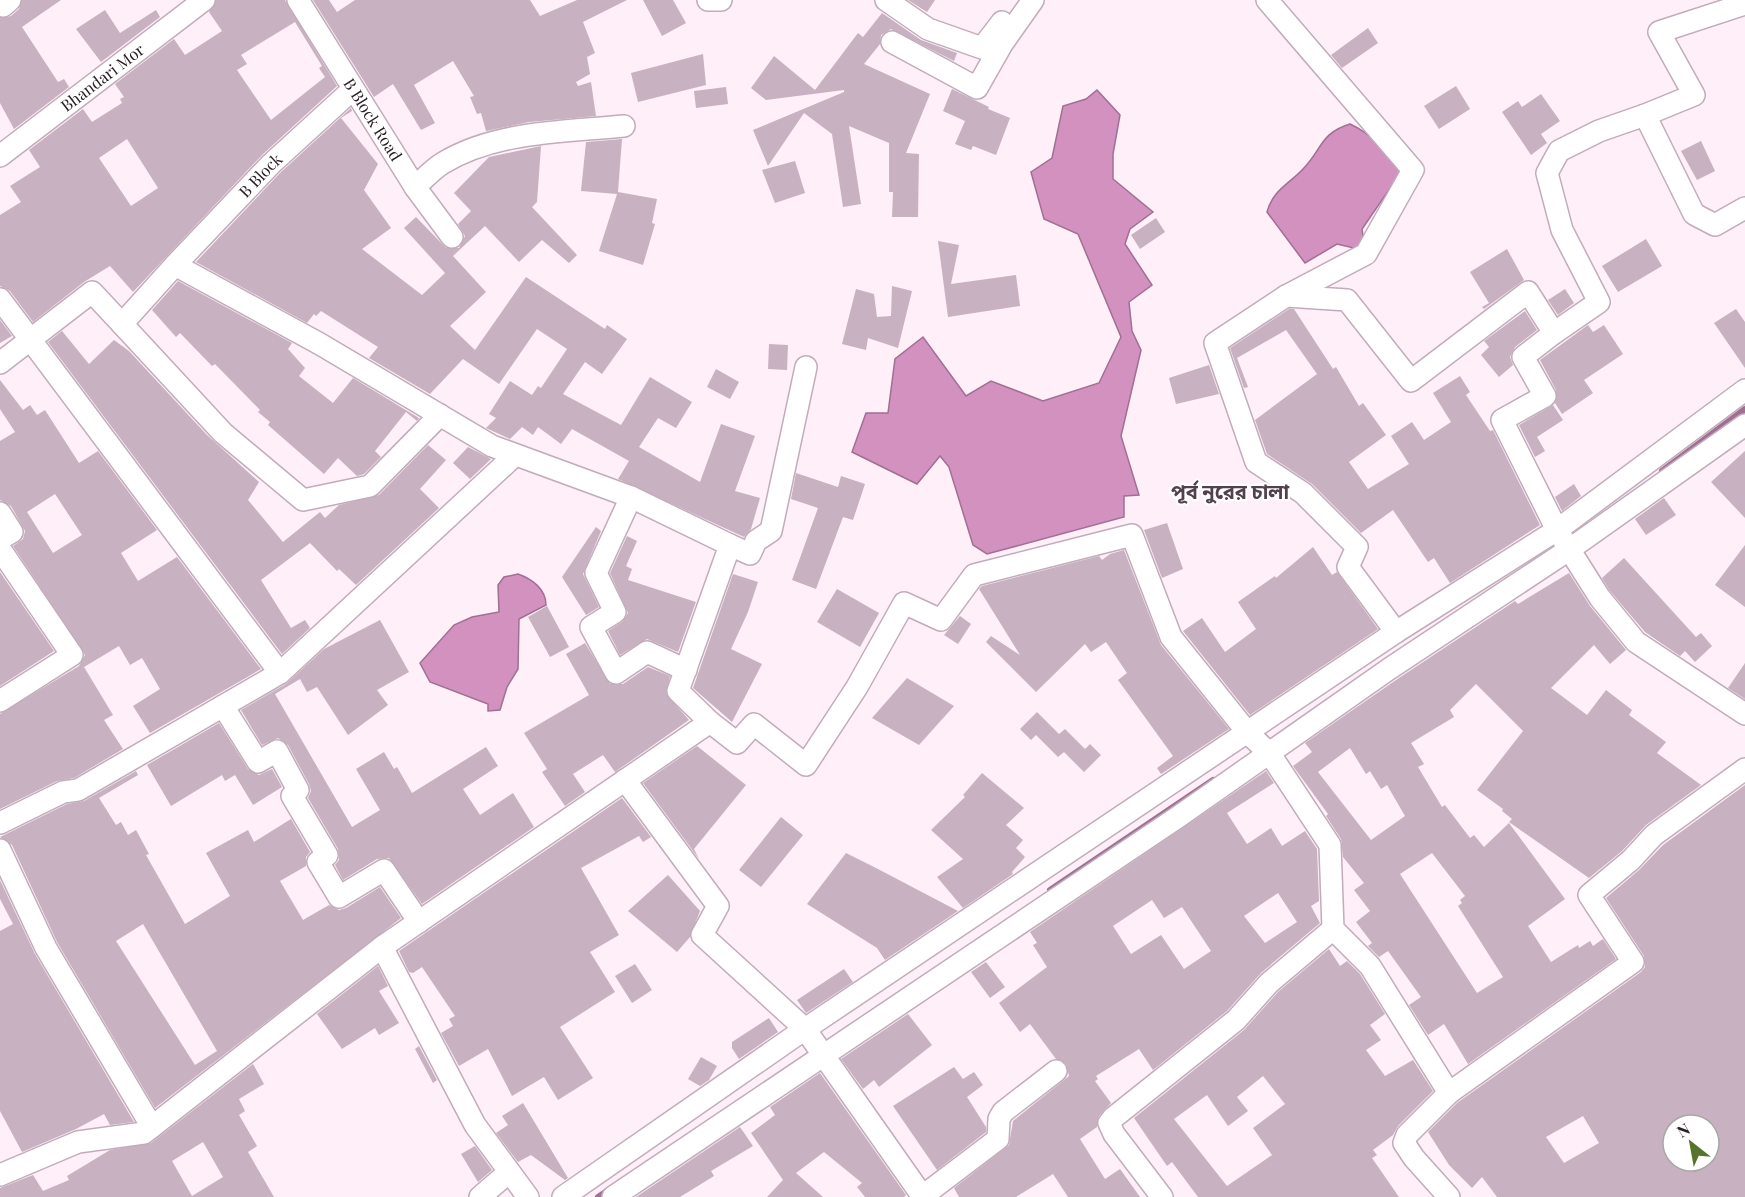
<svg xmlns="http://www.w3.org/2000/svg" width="1745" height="1197" viewBox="0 0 1745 1197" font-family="'Playfair Display','Noto Sans Bengali',serif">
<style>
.water{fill:#d391c0;stroke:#a06f92;stroke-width:1.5}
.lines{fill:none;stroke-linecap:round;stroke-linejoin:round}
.stream{stroke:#a06f92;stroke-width:6}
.building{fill:#c8b1c0;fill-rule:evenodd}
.minor-casing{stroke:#c2acbb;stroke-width:24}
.minor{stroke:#fff;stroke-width:21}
.labels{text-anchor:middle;stroke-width:4.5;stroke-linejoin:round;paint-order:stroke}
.street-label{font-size:16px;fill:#282025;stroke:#fff}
.quarter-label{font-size:20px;font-weight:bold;fill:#53404d;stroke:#fff}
</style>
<rect width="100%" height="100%" fill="#feeff9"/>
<path class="water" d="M1097,90L1120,115L1113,154V179L1153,212L1130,229L1125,244L1152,285L1129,302L1132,331L1141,350L1121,436L1139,495L1124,496V517L987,554L973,545L949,467L940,456L917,484L852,452L866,413H888L895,359L923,337L966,396L991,381L1043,401L1099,383L1121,337L1078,234L1044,219L1031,172L1052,158L1063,106L1086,99Z
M1350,124C1372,134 1387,152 1402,171L1362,229L1364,244L1358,249L1337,244L1305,263L1267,212C1273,190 1289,184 1303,169C1322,150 1320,133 1350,124Z
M518,574C532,579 546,589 546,605L519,619L518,669L507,687L500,710L488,711V704L430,682L420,663L454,625L472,617L499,612L498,585L504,577Z"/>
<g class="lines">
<path class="stream" d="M1662,471L1745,409
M1050,890L1213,780
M598,1197L610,1189"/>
</g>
<path class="building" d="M22,0H61L22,27L58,82L64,79L69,87L14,129L0,103V18L11,16L19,9Z
M216,0H285L337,86L262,155L133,292L110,266L84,282L33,322L10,291L0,286V215L21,202L10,186L40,167L29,150L83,109L92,122L122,103L120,99L124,97L115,84L174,39L185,55L222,31L209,12ZM295,22L322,66L319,68L325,77L271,120L237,70L247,64L241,55ZM127,139L158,188L131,206L99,158Z
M313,0H329L337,12L355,0H530L540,16L577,0H627L583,22L595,53L587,57L590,74L576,82L578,86L591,82L596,116L529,122L486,131L481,113L477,114L470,97L474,96L453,61L414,85L435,123L421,130L393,84L374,97Z
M643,0H673L686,23L662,36Z
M908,0H935L927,12Z
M105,10L120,33L156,10L160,17L101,62L76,29Z
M882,13L921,40L957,53L954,61L891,29L881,35L880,44L864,64L930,94L906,153L919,154L918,217H892L893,192H889V143L849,126L861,204L843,207L832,134L804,113L768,166L753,130L844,92V90L766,100L751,88L774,56L815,90L858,33L863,37Z
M1368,28L1378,43L1342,68L1331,55Z
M703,54L706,85L638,102L631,73Z
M1456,86L1470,109L1439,129L1424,106Z
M726,87L728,104L696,108L694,91Z
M952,89L989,107L988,109L1010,118L996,155L973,146L971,150L955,144L965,121L943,111Z
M1541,94L1560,121L1541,134L1547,143L1531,155L1502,112L1518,101L1522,107Z
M351,108L352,111L341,118L378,164L364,190L391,228L362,249L422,295L445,273L404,228L416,217L446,248H459L465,236L458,224L471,211L454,193L489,157L541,146L537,202L532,207L577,255L569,263L542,240L519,262L485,226L453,256L486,292L450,326L475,350L526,277L605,329L607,325L627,339L602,374L585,362L563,394L621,425L650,377L692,402L676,428L658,418L639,447L700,482L721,424L755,436L735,491L760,498L751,529L744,537L618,479L629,461L572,429L561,444L538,427L533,435L522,427L510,439L486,428L496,418L489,414L510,381L532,395L538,386L541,388L567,349L537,329L499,384L463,359L430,394L369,358L378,347L321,311L316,316L314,314L307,323L196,262L280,173Z
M622,139L618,192L657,199L652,223L655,224L643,265L599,251L617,194L581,191L586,142Z
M1701,141L1715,171L1697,180L1681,151Z
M795,161L805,193L775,203L762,170Z
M1156,218L1165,232L1140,249L1131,235Z
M1646,239L1662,266L1618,292L1602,266Z
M938,241L959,245L951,284L1016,275L1020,306L948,317Z
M1507,249L1524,280L1484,309L1482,307L1489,303L1470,272Z
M178,281L292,343L288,349L305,368L299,376L333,403L353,378L419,418L417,421L406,412L375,451L381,457L364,474L357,476L338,458L324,474L268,425L270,422L258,412L260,410L215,364L212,366L180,333L176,337L152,310Z
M892,286L912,291L898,348L868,338L866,350L842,344L856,289L874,294L877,317L891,316Z
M1565,289L1574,303L1558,315L1548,300Z
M1289,309H1294L1333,369L1336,367L1359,406L1363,403L1386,435L1349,462L1368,489L1409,464L1391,436L1412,422L1424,440L1451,422L1433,393L1460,376L1470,392L1466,395L1490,431L1493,430L1540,525L1450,583L1434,558L1428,562L1393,510L1361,533L1312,484L1267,454L1255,420L1317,374L1286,330L1237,358L1248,387L1244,388L1230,348Z
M1736,309L1745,322V368L1714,323Z
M1525,311L1537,330L1515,347L1510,357L1513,365L1499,377L1481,355L1489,347L1484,341Z
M0,320L12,336L0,343Z
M1588,325L1593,332L1604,325L1623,354L1584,380L1593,393L1562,414L1555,403L1556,390L1540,360Z
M62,331L89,364L114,340L129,351L207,435L259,482L248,500L283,542L320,512L325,518L339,505L379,495L428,445L446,460L420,489L439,508L356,585L339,569L337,571L310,543L261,580L291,628L305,620L310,628L282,654L48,342Z
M769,344L788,345L787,370L768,369Z
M1209,365L1219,394L1176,404L1169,378Z
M716,369L739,382L730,399L707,387Z
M0,380L23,410L30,405L37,415L45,410L79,463L98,451L157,530L121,553L138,581L177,557L261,669L150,733L133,706L160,689L142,658L130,665L119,646L84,667L113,715L104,720L123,749L74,778L57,781L0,809V714L79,666L85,655L13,546L23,539L25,531L11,506L0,500V441L15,432L0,409ZM55,494L82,535L53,553L27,512Z
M1553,405L1563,420L1537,437L1545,451L1535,457L1519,425Z
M468,447L491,459L470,479L453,463Z
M1745,451V518L1711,482Z
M796,473L838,487L841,476L865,484L853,520L843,517L816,589L792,580L818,508L791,499Z
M1574,484L1581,496L1562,511L1555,497Z
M1664,498L1676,515L1646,535L1635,519Z
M1167,523L1183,569L1162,578L1144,530Z
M596,527L601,531L583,574L599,607L586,615L562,577Z
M627,536L637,541L626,566L632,569L628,580L696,602L697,599L678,652L647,639L620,655L608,631L622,622L628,613L610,573Z
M1745,545V607L1715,585Z
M1313,547L1332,575L1337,572L1378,629L1250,715L1183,631L1202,618L1225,652L1256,629L1238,602L1275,576L1276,578Z
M1124,550L1161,645L1229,729L1161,774L1157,768L1173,756L1118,680L1127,673L1106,642L1091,652L1085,644L1036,692L986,642L991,636L1020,655L979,589L982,586L1099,556L1102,560L1110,554Z
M1624,558L1696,637L1701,633L1712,646L1695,662L1685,651L1680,656L1645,632L1610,591L1602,578Z
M0,572L54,651L0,686Z
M1569,573L1590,606L1626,650L1610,664L1594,645L1551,688L1587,715L1606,690L1632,710L1629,715L1666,742L1657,753L1701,785L1646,825L1622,851L1589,878L1509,822L1512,819L1502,811L1503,809L1477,790L1523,731L1476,684L1450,710L1454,717L1411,743L1424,764L1418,767L1442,807L1445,805L1470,838L1474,835L1484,847L1509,823L1565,899L1528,926L1551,962L1578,945L1579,948L1590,941L1593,946L1603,939L1616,959L1468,1064L1444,1024L1428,1035L1409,1005L1421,997L1388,951L1379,957L1368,946L1372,943L1356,922L1370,911L1354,890L1364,883L1343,857L1341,839L1326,816L1328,814L1293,766L1312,752L1305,743L1396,680L1515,601L1518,604ZM1350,748L1366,774L1370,771L1381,789L1387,785L1405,816L1371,840L1318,772ZM1432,853L1465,896L1460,900L1462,903L1458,906L1503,977L1477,993L1400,874Z
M733,574L758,582L748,612L731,649L762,664L732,722L693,688Z
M837,589L879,613L860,647L817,622Z
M547,606L569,647L550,657L528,617Z
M960,616L971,624L958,644L944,635Z
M380,620L409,672L377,690L388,705L348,735L317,687L307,692L300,679L275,694L352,827L380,810L356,769L384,752L394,769L397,767L412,793L486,747L498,766L463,789L480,815L513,793L534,827L422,904L389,858L377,859L343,880L335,865L339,860L338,849L308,798L311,791L309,784L288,745L278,738L262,745L241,710L286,684L324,649Z
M585,643L610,684H623L648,667L670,676L666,694L689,720L615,772L603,755L573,774L585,792L565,806L542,772L547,769L524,733L589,695L566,654Z
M1745,663V699L1728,688Z
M907,678L954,706L919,745L872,718Z
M1037,712L1059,734L1065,729L1085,749L1090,744L1101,755L1084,772L1064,752L1058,757L1036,735L1031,740L1020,729Z
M219,723L248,769L259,775L272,769L282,787L253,805L235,775L225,781L222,775L171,806L147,765Z
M697,746L746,785L694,849L699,859L643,783Z
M136,771L138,775L99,798L116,825L121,822L128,835L136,830L149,854L146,855L185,924L230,896L206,853L248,830L254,842L291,819L310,852L306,857V866L280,881L303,920L329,905L339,910L346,908L380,887L401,918L155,1108L57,942L12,845L0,837L67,804L84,801ZM143,924L217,1051L195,1065L116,941Z
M1266,771L1274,783L1227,813L1247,844L1271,828L1282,846L1305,831L1317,849L1319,901L1311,906L1320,923L1261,973L1227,1011L1153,1070L1139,1049L1096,1076L1098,1079L1095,1081L1111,1103L1099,1116L1097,1127L1080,1139L1105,1179L1120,1169L1140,1197H1068L1053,1174L1016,1197H959L954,1188L1009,1145L1013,1121L1069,1076L1066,1064L1056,1059L1030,1024L1020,1032L999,1003L1047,967L1033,945L1037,943L1030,932ZM1278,893L1297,922L1265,943L1244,916ZM1152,900L1164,918L1182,907L1211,951L1184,969L1161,935L1131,954L1113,926Z
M982,773L1024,808L1006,825L1023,840L1016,848L1025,857L1012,872L1013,874L963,908L937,877L963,859L931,830L965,797L963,795Z
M1745,785V1197H1497L1482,1177L1472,1188L1449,1165L1428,1132L1457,1103L1641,972L1645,967L1644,956L1606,898L1639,870L1663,845ZM1583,1116L1599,1143L1564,1163L1546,1137ZM1673,1125H1709V1161H1673Z
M622,798L651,837L643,842L639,836L581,868L619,935L590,952L615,992L560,1027L593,1078L558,1100L544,1077L512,1096L488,1049L459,1066L441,1033L453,1026L449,1019L455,1016L422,967L413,973L409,972L399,951Z
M781,817L803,835L761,887L739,870Z
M846,853L878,869L958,911L885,960L877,948L807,904Z
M668,875L700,911L690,937L677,952L628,911Z
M0,880L35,954L134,1122L110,1125L104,1114L76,1129L22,1152L0,1111V931L13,924L0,899Z
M1329,949L1340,966L1347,961L1360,974L1385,1014L1370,1025L1381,1040L1366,1050L1385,1076L1413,1060L1433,1091L1398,1126L1393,1135L1373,1150L1377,1155L1372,1158L1399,1197H1198L1172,1162L1167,1166L1134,1118L1244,1030L1278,992ZM1263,1076L1285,1104L1253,1128L1272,1155L1227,1186L1174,1119L1207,1095L1228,1126L1248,1111L1237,1097Z
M986,962L1005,987L990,998L971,972Z
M635,964L652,990L632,1003L615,976Z
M378,966L388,986L379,991L399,1023L379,1035L375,1028L342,1049L317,1014Z
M844,969L853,982L806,1013L797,1000Z
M908,1014L932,1045L879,1087L874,1080L863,1089L841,1059Z
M769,1018L778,1032L739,1059L732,1048V1042Z
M419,1046L437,1080L433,1083L415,1049Z
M701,1057L717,1066L709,1080L700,1086L688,1079Z
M253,1064L264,1084L239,1099L245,1111L239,1115L257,1146L248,1152L274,1197H0V1188L33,1175L43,1191L69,1180L67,1176L110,1150L151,1143ZM203,1142L223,1177L192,1196L172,1161Z
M954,1067L963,1079L974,1072L983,1085L967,1097L986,1127V1132L937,1170L893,1106Z
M820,1073L906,1195L904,1197H865L857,1187L862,1183L824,1152L796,1173L823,1197H767L783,1180L751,1133L775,1115L770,1107Z
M523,1103L568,1178L565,1180L531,1155L518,1162L496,1133L508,1125L502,1116Z
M740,1127L753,1146L711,1171L714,1176L680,1197H636Z
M475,1146L492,1170L478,1182L461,1154Z"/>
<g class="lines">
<defs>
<g id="minor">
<path id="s1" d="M298,0L415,187L452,237"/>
<path d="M708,0H721"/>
<path d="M886,0L928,29L982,48L1002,22"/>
<path d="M1267,0L1413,170L1366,254L1286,296"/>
<path d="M1745,4L1659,32L1694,95L1645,115L1694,214L1715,225L1745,208"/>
<path d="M3,6L10,0"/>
<path d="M892,42L977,88L1002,44L1033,0"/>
<path id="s2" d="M0,156L204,0"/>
<path d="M415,187C424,179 433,169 443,163C496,131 564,132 624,126"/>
<path id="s3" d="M175,265L271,164L352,90"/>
<path d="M0,299L280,673L78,790L63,792L0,823"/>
<path d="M122,324L223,433L303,500L370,486L440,415"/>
<path d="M1554,333L1523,357L1545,396L1502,420L1557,530L1600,598L1636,642L1745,714"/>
<path d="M0,363L92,292L122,324L175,265L320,344L492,446L631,497L730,545L678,691L710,722L382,947L144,1133L78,1142L0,1175"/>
<path d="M631,497L596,573L615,612L591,627L616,673L647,652L686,670"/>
<path d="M0,513L12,532L0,539"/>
<path d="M730,545L750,554L756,541L771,531L806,367"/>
<path d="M0,549L72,655L0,701"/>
<path d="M1396,632L1348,567L1357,547L1303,493L1256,462L1215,343L1286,296L1347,300L1411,381L1528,292L1554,333L1599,302L1562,230L1547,173L1559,151L1599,131L1645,115"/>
<path d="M280,673L514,456"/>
<path d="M223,706L258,762L277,751L298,790L292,796L327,855L318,862L339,897L384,870L419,922"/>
<path d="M710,722L737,743L754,724L806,765L857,687L904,603L941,620L974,575L1132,535L1171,637L1248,733L1270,754L1330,845L1333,929L1370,966L1449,1093L1633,962L1589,895L1631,860L1654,835L1745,769"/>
<path d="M625,780L718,906L702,935L805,1029L923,1197"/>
<path d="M0,850L46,948L152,1127"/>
<path d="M382,947L475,1125L528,1197"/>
<path d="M1449,1093L1407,1135L1404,1143L1414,1158L1449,1197"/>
<path d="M924,1195L998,1139L999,1119L1003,1112L1056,1071"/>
<path d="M480,1197L509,1172"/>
<path d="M563,1197L805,1029L1396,632L1557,530L1745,390"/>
<path d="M613,1197L1178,817L1389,669L1570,549L1745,425"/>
<path d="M1162,1197L1114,1134L1109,1123L1113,1118L1236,1020L1269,983L1333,929"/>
</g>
</defs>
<use href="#minor" class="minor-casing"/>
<use href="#minor" class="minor"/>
</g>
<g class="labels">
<g class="street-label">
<text dy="6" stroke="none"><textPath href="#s2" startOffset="129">Bhandari Mor</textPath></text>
<text dy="6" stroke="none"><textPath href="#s1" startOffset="141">B Block Road</textPath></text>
<text dy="6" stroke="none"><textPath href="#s3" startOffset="124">B Block</textPath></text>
</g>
<g class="quarter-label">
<text x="1230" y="499">পূর্ব নুরের চালা</text>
</g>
</g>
<g transform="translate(1691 1143) rotate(329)"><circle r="28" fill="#ffffff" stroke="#a9a6a8" stroke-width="1.5"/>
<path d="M0-4.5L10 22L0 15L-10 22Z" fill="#57752a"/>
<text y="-9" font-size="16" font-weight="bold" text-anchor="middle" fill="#282025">N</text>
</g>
</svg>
